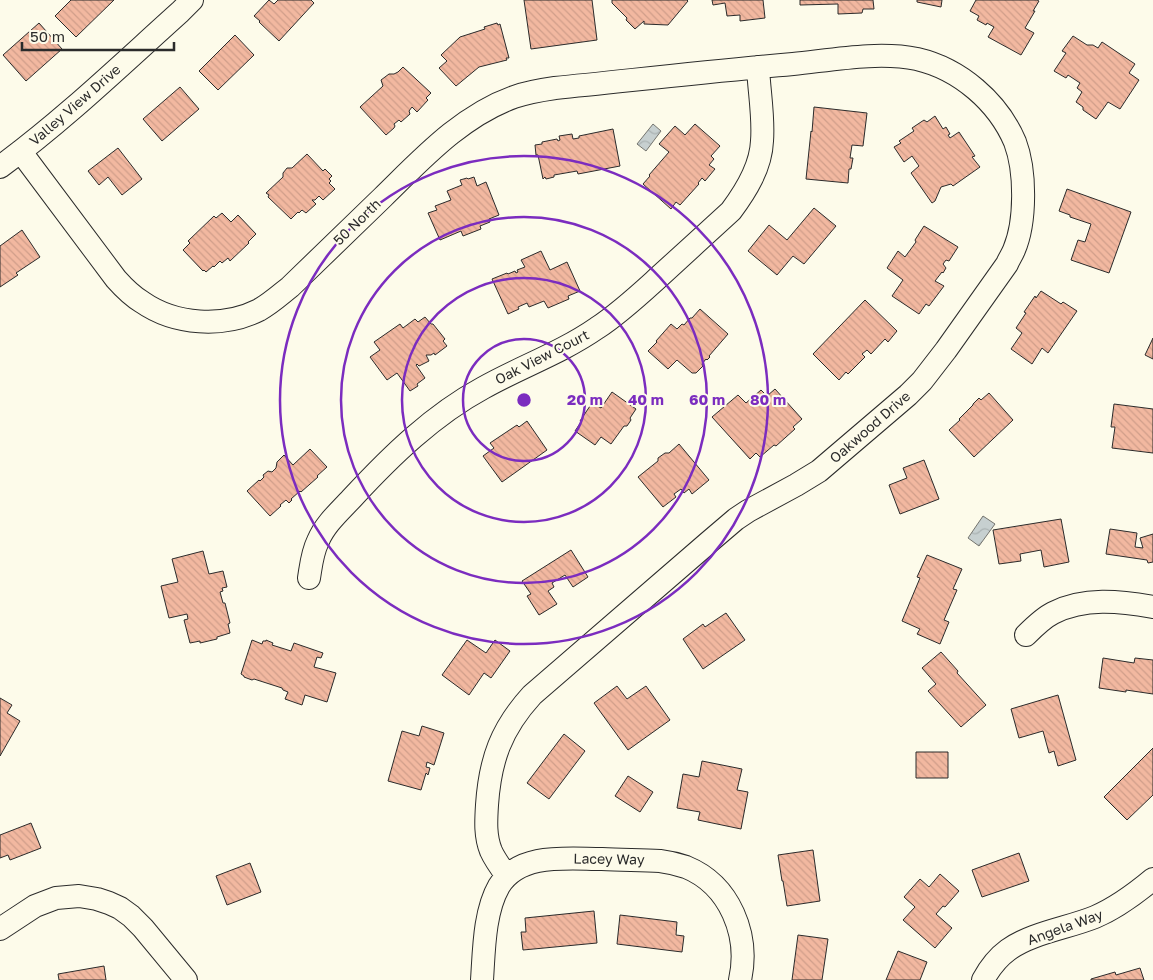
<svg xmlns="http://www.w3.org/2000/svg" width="1153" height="980" viewBox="0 0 1153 980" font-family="'Golos Text',sans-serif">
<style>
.water{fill:url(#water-waves);stroke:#74746e}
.building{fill:url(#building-back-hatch);stroke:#2b2b2b}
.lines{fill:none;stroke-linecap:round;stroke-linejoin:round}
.minor-casing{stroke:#2b2b2b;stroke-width:24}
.minor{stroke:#fdfbea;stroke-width:22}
.ring{fill:none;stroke:#7b2cbf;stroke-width:2.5}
.labels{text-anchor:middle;stroke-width:4;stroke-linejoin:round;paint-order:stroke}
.street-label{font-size:14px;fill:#2b2b2b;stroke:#fdfbea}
.centre{fill:#7b2cbf;stroke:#fdfbea;stroke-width:2.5}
.ring-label{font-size:15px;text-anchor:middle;font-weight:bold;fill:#7b2cbf;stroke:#fdfbea;stroke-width:4;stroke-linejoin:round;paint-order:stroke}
</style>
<defs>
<pattern id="water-waves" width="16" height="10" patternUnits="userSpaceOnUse" patternTransform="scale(1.25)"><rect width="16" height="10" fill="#c7d0d0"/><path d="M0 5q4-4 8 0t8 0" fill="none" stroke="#abb3b3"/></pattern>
<pattern id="building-back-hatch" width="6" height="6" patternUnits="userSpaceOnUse" patternTransform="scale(1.25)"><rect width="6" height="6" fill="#f2b8a0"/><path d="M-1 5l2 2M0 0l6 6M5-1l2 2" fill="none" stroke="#d09e8a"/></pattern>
</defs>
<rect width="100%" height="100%" fill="#fdfbea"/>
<path class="water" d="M653,124L661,131L646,151L637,144Z
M983,516L995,524L979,546L968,538Z"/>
<path class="building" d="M71,0H114L76,37L55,16Z
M269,0L274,4L278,0H311L314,3L279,41L259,22L260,21L254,16Z
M524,0H592L597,40L531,49Z
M612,0H687L688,1L668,25L644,24V21L635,29L626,20L627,18L612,3Z
M712,0H763L765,18L740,21V15L727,16L725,3L713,5Z
M800,0H873L874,9H863L862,13L838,14V4L800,5Z
M917,0H942L941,7L917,2Z
M976,0H1037L1039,1L1033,11H1035L1025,28L1034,33L1021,55L988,37L994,27L987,23L986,25L977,20L979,16L970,11Z
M39,23L62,49L26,81L3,55Z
M497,23L498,25L500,24L509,58H506L507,60L479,67L456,86L439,68L447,61L441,55L460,37L485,29L484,27Z
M235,35L254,55L218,90L199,71Z
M1073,36L1087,45H1093L1098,48L1102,42L1135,64L1129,73L1139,80L1120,109L1108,102L1096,119L1083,110V107L1076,102L1082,92L1077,88L1080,83L1068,75L1066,78L1054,71L1066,53L1062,51Z
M403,67L431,93L426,98L428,100L417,112L412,107L409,111L410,114L401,122L399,120L394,124L395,126L394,128L386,135L360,107L383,86L381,80L389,74H394L398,72Z
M180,87L199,109L162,141L143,119Z
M814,107L867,113L863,146L852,145L850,158H853L851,169H849L848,183L806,179L811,131L812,132Z
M935,116L943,129L946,127L950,134L948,135L950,138L959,132L975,156L972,157L980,167L953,186L951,184L941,187L935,201L932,203L911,173L919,166L912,156L904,162L894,147L901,143L899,141L914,131L912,128L924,120L927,122Z
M695,124L720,146L711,156L714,159L709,165L715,169L705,181L702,178L698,183L699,184L680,205L676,202L671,209L643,184L650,176L649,175L669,152L659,144L675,126L685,135Z
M613,129L620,166L578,174L577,171L554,175V177L546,179L545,177L543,179L538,155H536L535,145L542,144V142L557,139L558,141L560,140L559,136L572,134L573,139L579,138V136Z
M118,148L142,179L122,195L108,177L99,185L88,171Z
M307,154L323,171L325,169L332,176L329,179L331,181L329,183L335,189L323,200L319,196L315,200H312L316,204L306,213L302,210L299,213L298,212L291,219L268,197L269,195L266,193L283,177V173L287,168H292Z
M474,177L477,186L486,182L499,215L489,219L490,222L480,226L481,229L463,236L461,231L440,240L428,213L437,210L435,206L451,200L447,191L462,185L460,180L467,178L468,179Z
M1067,189L1131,212L1109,273L1071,260L1078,240L1085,242L1091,224L1070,217V215L1059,211Z
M814,208L836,226L804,264L793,256L777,275L748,251L769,225L787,240Z
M222,213L231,222L238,215L256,234L248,242L249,243L230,261L228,258L222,263L220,261L214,267L213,266L206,272L204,270L203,271L183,250L190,243L188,241L214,216L216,218Z
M924,226L958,247L949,261L946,260L943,264L946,268L943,273L942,272L935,281L944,286L929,306L926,304L919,314L892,296L903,280L887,268L898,251L905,257L916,242L915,240Z
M22,230L40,257L16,273L18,275L0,287V246Z
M541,251L550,270L567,262L580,291L568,296L569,299L548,308L544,301L529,307L527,303L518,307L519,309L508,314L492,279L507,273L508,274L515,271L516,273L518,272L517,270L525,267L521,260Z
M1041,291L1061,304L1063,302L1077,311L1048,353L1042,348L1032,364L1011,349L1022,333L1016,328L1026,313L1024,312L1035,296L1036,298Z
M865,300L897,331L888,342L885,339L871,354L867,350L862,354L865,357L848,374L846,372L839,380L813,354Z
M700,309L728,334L709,356L710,357L707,360L706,359L702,364L703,366L696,373H692L677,360L668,369L648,351L657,342L656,341L671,324L677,329L682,324L684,325L690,318H692Z
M425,317L431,324H433L445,339L443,341L447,346L435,355L434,353L431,355H426L429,361L419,366L417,364L416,365L425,378L417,384L418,386L410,391L397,373L387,380L370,357L380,350L374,342L400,324L403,328L415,319L418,322Z
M1153,338V359L1145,355Z
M775,389L802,419L793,427L795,429L776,446L774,445L760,457L756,453L750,459L712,417L738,395L746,403L761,390L767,396Z
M612,392L636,409L630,418L631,420L627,426H624L611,444L601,437L595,445L575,431L581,422L580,421L592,403L601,408Z
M989,393L1013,420L974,457L949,430L960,420L959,419L973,405V404L979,398L981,400Z
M1114,404L1153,409V453L1112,448L1115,427H1111Z
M527,421L547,450L502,482L483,456L494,448L490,443L517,425L519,427Z
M679,444L709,480L692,494L689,489L684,493L681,489L674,494L676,497L663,507L638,477L658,461V458L665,453H669Z
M310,449L327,467L317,476L318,477L301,492L300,491L291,499L292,500L289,503L286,500L280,505L281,506L270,516L247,491L259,480L260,481L264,477L263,475L268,471L272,472L276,468L277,462L284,455L293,465Z
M924,460L939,499L900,514L889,485L907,478L903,468Z
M1061,519L1069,562L1044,567L1041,550L1020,554L1021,561L999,564L993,530Z
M1110,529L1137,533L1135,547L1143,548L1140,538L1153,534V562L1148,563L1147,560L1106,554Z
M571,550L588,577L573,587L565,575L552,583L554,587L548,591L557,604L539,615L527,596L531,594L522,581Z
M203,551L209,574L223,571L227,587L222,588L223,591L220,592L223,603H225L230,623L228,624L230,633L217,637V639L200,643V641L190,643L184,620L188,619L187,614L169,618L161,586L178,582L172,559Z
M927,555L962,569L953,589L957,590L944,620L949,622L940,644L917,634L920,629L902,621L920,578L917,577Z
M726,613L745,640L703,669L683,639L703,624L705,627Z
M252,640L262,644L263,641H266V640L273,643L272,645L291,651L294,643L323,653L321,658L317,657L314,667L336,673L327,702L305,695L302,705L285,699L288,692L283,690L282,688L254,679L252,680L244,677V676L241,674Z
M467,640L486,653L495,640L510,651L491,678L484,673L469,695L442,675Z
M941,652L958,671L957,673L986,705L961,727L928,691L936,684L922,668Z
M1103,658L1134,663L1135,658L1153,660V694L1126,690V692L1099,688Z
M617,686L627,699L646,686L670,720L628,750L594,703Z
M1058,695L1076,760L1058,766L1054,751L1049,753L1043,731L1019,738L1011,709Z
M0,698L12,705L7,713L20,721L0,756Z
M422,726L444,733L434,765L427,762L426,767L430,768L428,775L426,773L421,790L388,781L402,731L419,736Z
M564,734L585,751L549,799L527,783Z
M1153,748V795L1127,820L1104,797Z
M916,752H948V778H916Z
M702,761L742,769L737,790L748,792L741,829L698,820L700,812L677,808L683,774L699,777Z
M628,776L653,792L640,812L615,796Z
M31,823L41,848L10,860L8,855L0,858V835Z
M813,850L820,901L787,906L783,881H782L778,855Z
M1019,853L1029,881L982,897L972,870Z
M250,863L261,892L227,905L216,876Z
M940,874L959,891L945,907L943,906L936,914L952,928L935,948L903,920L915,907L904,897L920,879L929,887Z
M594,911L597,943L523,950L521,932H526L525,918Z
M620,915L677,922L676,935L684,936L682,952L617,944Z
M798,935L828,939L822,980H792Z
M898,951L927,962L920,980H886Z
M104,966L106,980H59L58,974Z
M1140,968L1144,980H1091V979L1115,972L1116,975Z"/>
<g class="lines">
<defs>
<path id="minor" d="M21,152L116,279C124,288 132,296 142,302C175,325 223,328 259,310C270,304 280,295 290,287C321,257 352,227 383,197C422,159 461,116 514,97C528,92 541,90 555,88C634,80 713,71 793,64C832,60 878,51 917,59C960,69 998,102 1015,142C1026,171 1026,222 1014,250C1012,255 1009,259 1007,264L946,350L922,381L908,395L819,471L796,485L748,511L736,519L709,542L532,695C501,729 490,760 487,805C486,821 485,836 491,851C495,860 501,868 507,876
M0,167C64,120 121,65 180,12L192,0
M309,578C311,566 312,553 318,541C325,524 340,511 353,497C391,456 433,415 483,388C520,367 561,353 597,328C620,313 640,294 661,275C684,254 708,232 731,211C746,191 761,167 762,141C764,117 759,91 758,67
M1026,635C1034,627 1043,618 1053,613C1084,597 1120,601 1153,607
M0,929L35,906L56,898L79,896L97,899L109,903L120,908L131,916L143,928L186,980
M482,980C484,951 484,912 499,886C520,852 568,859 602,859C621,860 640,860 660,861C668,862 677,864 686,867C730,885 750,935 740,980
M983,980C989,969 997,958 1008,950C1031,933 1068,928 1095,917C1116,908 1135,894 1153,879"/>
</defs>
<use href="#minor" class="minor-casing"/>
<use href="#minor" class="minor"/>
</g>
<g class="ring">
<circle cx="524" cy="400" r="61"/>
<circle cx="524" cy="400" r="122"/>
<circle cx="524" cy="400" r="183"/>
<circle cx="524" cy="400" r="244"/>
</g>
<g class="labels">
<g class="street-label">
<text transform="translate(75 105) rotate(-41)" y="5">Valley View Drive</text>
<text transform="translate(357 222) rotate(-44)" y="5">50 North</text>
<text transform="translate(542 357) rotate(-27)" y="5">Oak View Court</text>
<text transform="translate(870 427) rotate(-41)" y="5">Oakwood Drive</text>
<text transform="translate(609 859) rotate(1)" y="5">Lacey Way</text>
<text transform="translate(1065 927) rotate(-20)" y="5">Angela Way</text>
</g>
</g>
<circle cx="524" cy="400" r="8" class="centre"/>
<g class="ring-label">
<text x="585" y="405">20 m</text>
<text x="646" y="405">40 m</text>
<text x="707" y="405">60 m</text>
<text x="768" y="405">80 m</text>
</g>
<path d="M22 42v8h152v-8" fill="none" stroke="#2b2b2b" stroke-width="2.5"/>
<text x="30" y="42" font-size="15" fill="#2b2b2b" stroke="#fdfbea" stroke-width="4" paint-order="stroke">50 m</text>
</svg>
